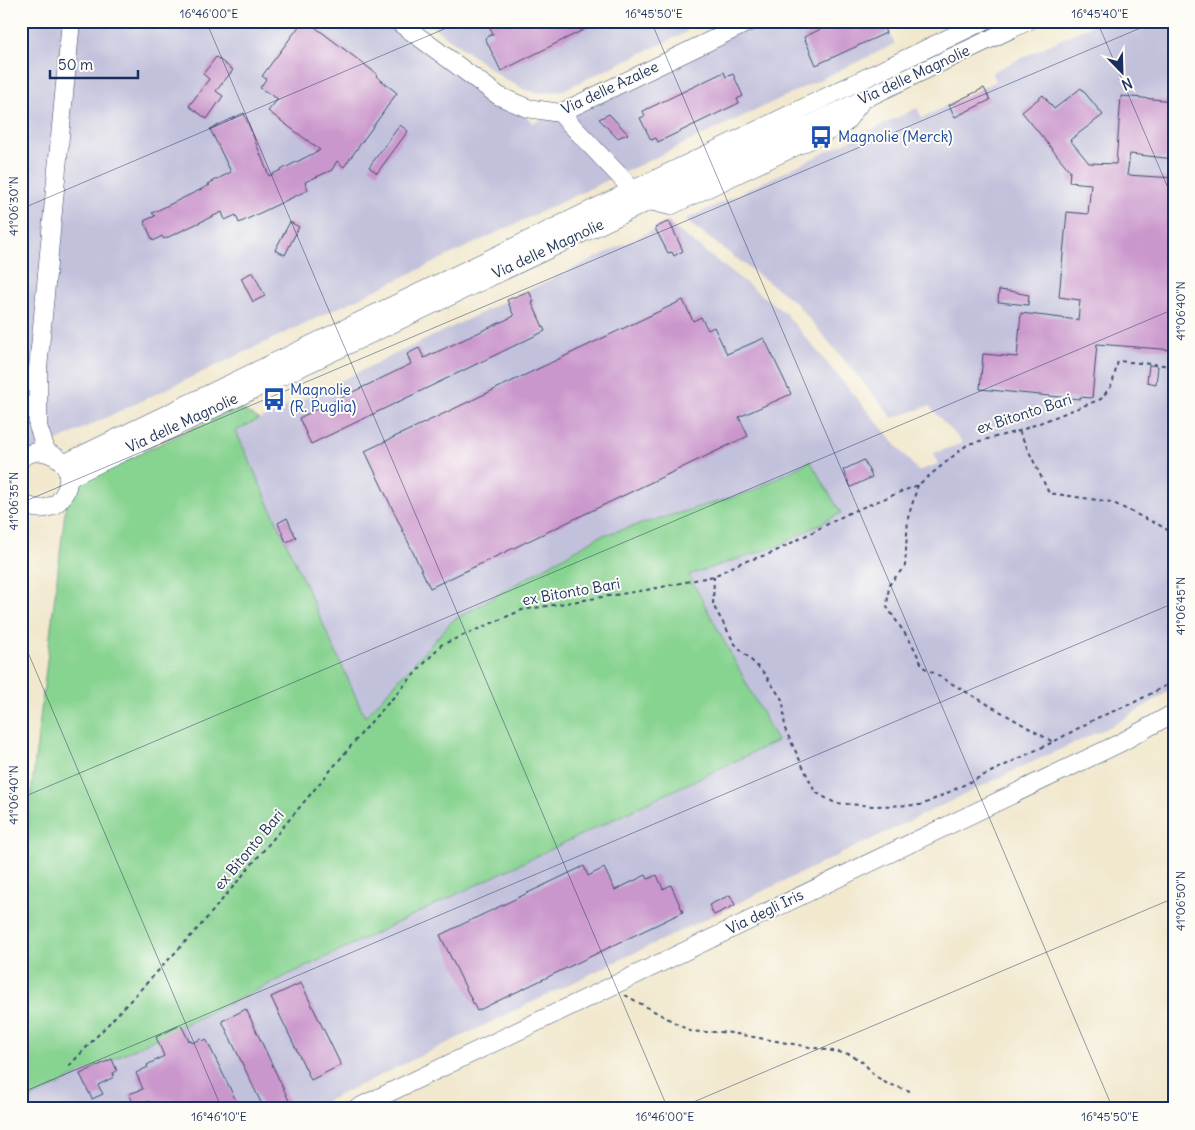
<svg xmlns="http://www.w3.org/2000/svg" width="1195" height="1130" viewBox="0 0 1195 1130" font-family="Delius,sans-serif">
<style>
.industrial{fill:#c2c1dc}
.green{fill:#87d390;stroke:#518177}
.building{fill:#ca97cc}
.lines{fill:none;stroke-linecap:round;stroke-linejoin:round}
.minor-casing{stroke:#3b4b6f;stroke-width:19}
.path{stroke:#3b4b6f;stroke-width:2;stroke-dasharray:4 4;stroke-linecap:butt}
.minor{stroke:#fff;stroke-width:18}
.ticks{fill:none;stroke:#1b2f5e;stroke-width:1;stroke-opacity:0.45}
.labels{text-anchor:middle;stroke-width:4;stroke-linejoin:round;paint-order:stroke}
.street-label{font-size:15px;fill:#1b2f5e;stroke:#fdfcf7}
.transit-label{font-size:15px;fill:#164399;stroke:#fdfcf7;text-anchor:start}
.neatline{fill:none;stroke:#1b2f5e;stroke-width:2}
.ticks-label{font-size:12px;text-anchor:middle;fill:#1b2f5e}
</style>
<rect width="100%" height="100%" fill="#fdfcf7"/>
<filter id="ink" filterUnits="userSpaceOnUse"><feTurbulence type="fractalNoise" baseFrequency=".02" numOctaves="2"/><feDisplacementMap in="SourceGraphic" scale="10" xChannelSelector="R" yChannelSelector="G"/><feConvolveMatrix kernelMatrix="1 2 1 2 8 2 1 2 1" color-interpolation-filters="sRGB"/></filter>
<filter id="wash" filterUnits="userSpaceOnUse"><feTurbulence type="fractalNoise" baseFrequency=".0096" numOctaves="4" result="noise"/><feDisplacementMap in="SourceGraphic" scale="20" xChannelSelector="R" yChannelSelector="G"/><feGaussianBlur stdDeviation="1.12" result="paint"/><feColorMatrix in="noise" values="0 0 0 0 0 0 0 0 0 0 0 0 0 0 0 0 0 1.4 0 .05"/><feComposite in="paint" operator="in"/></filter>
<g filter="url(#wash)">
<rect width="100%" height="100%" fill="#f1e8ce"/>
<path class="industrial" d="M21,21H404L534,123L745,21H884L895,44L21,458Z
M425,21H681L687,32L561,91L539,93L525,90L503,78Z
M1100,21H1174V688L1112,726L1030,763L310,1109H21V1103L777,741L689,574L778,546L809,461L751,492L600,536L452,621L365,717L236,431L668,223L785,313L918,471L938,464L934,453L963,443L929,406L893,418L795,302L685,220L917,108L922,118L996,81L992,72Z"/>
<path class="green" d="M237,407L259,419L236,431L365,717L452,621L600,536L751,492L810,461L841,513L778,546L689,575L777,741L21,1103V876L66,504L74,488L81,482Z"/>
<g id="blocks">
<path class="building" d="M303,21H307L377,74L376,76L397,93L344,167L337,161L332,170L305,182L308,190L239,223L236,215L225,220L222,212L164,239L162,236L153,241L144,221L155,216L152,213L210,185L208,184L231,172L210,129L244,113L269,176L320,150L268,111L278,99L260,88L266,79L262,76Z
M487,21H601L501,71L485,38L493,34Z
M838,21H881L886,33L816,65L804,37Z
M216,57L233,70L216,91L223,96L207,119L189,106L209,79L203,74Z
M724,72L726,77L733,74L743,96L737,99L739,103L658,142L656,138L651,140L640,118L645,116L643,111Z
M984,88L990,100L955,117L949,105Z
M1081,88L1103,115L1070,140L1089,163L1116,164L1121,96L1174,101V159L1130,154L1127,175L1174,178V350L1097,344L1092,398L1080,397V399L980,389L983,354L1017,357L1021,313L1078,320L1080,300L1059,297L1067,212L1088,214L1091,184L1069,182L1070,171L1022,112L1043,95L1054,109Z
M609,114L628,134L617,138L599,119Z
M400,125L408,131L377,173L369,167Z
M669,221L683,251L674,256L672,252L668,253L655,228Z
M290,222L299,227L285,255L275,250Z
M253,272L265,296L253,302L241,278Z
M999,290L1018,292V293L1029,295L1028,305L998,302Z
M529,291L534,302L532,303L545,331L311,444L299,418L411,364L407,354L419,348L424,358L514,316L507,300Z
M683,300L693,321L701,317L708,330L714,327L727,354L764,338L791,394L739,417L748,436L430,588L365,451Z
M1149,365L1158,366L1156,384L1147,382Z
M864,460L872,477L851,487L843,470Z
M287,518L296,538L286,542L278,523Z
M584,866L588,876L604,868L615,890L646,875L648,879L657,875L663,889L671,885L683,912L477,1011L440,935Z
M730,895L735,905L714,915L709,905Z
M301,983L341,1065L311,1080L271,997Z
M246,1009L291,1105L284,1109H264L222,1021Z
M181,1025L189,1041L190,1040L192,1043L201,1039L203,1041L206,1039L240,1109H153L149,1101L135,1107L129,1094L143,1089L136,1073L148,1067L147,1065L164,1056L156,1037Z
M112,1059L117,1071L113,1073L114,1077L98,1085L103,1094L92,1099L80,1074Z"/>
</g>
</g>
<g filter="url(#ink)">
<use href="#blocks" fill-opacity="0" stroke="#3b4b6f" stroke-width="1"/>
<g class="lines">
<defs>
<path id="minor" d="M397,21L499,96L527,108L560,113L751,21
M560,113L633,190
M648,197L650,201L670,206L845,123L860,103
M47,453L38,426V369L71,21
M21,458C29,453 38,450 47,453C89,465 62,529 21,502
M63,464L984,21
M68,478L1028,21
M355,1109L1120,743L1174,713"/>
</defs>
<use href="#minor" class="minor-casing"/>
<path class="path" d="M1019,431L1049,493L1111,502L1161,526L1174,534
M918,485L908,518L905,566L889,585L887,607L912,644L923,667L1053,742
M714,576L713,605L735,644L764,673L783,701L785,729L815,792L835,803L874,806L922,805L1053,742L1097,718L1133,703L1167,685L1174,678
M625,995L690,1031C704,1033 717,1031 731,1033L849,1054L864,1063L874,1075L886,1083L913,1092
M69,1066L201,925L371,722L441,645L522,610L652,589L714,576L740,563L772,553L851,512L918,485L968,444L1019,431L1101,399L1112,385L1118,361L1174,366"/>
<use href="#minor" class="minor"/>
</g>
</g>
<path class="ticks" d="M206,21L668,1109M651,21L1113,1109M1097,21L1174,202M21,209L463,21M21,503L1157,21M21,636L222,1109M21,798L1174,309M21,1093L1174,603M677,1109L1174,898"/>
<defs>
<symbol id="bus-bare" viewBox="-9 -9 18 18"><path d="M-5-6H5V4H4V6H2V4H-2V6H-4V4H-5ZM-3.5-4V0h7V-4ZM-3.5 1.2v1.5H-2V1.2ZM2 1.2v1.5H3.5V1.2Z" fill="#1a4fb4" stroke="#fdfcf7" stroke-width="2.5" paint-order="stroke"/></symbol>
</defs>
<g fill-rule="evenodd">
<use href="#bus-bare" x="805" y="121" width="32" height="32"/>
<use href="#bus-bare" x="258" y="383" width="32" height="32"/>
</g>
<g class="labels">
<g class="street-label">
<text transform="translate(914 75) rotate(-25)" y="5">Via delle Magnolie</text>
<text transform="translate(610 88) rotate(-25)" y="5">Via delle Azalee</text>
<text transform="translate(548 249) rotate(-25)" y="5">Via delle Magnolie</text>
<text transform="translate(1024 414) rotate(-18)" y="5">ex Bitonto Bari</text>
<text transform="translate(182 423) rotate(-25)" y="5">Via delle Magnolie</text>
<text transform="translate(571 592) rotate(-10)" y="5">ex Bitonto Bari</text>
<text transform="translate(249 850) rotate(-50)" y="5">ex Bitonto Bari</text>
<text transform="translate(765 912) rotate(-26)" y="5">Via degli Iris</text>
</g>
<g class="transit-label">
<text x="838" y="142">Magnolie (Merck)</text>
<text x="290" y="395">Magnolie<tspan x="290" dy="17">(R. Puglia)</tspan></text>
</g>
</g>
<rect width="1195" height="1130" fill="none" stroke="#fdfcf7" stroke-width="55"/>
<g transform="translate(1122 72) rotate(157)" stroke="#fdfcf7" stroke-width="4" paint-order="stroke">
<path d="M0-4L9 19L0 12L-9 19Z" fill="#1b2f5e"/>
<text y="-8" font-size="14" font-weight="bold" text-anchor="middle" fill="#1b2f5e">N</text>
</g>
<path d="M50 70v8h88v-8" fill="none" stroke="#1b2f5e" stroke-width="2.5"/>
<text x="58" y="70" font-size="15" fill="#1b2f5e" stroke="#fdfcf7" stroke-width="4" paint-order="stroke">50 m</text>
<rect x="28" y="28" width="1140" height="1074" class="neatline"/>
<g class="ticks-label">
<text x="209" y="18">16°46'00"E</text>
<text x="654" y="18">16°45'50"E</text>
<text x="1100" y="18">16°45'40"E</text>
<text transform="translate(14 206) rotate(-90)" y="4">41°06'30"N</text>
<text transform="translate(1181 311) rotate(-90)" y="4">41°06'40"N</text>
<text transform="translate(14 501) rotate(-90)" y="4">41°06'35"N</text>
<text transform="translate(1181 606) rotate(-90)" y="4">41°06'45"N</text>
<text transform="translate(14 795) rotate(-90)" y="4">41°06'40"N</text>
<text transform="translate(1181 901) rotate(-90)" y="4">41°06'50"N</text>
<text x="219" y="1121">16°46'10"E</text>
<text x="665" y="1121">16°46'00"E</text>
<text x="1110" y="1121">16°45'50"E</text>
</g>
</svg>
